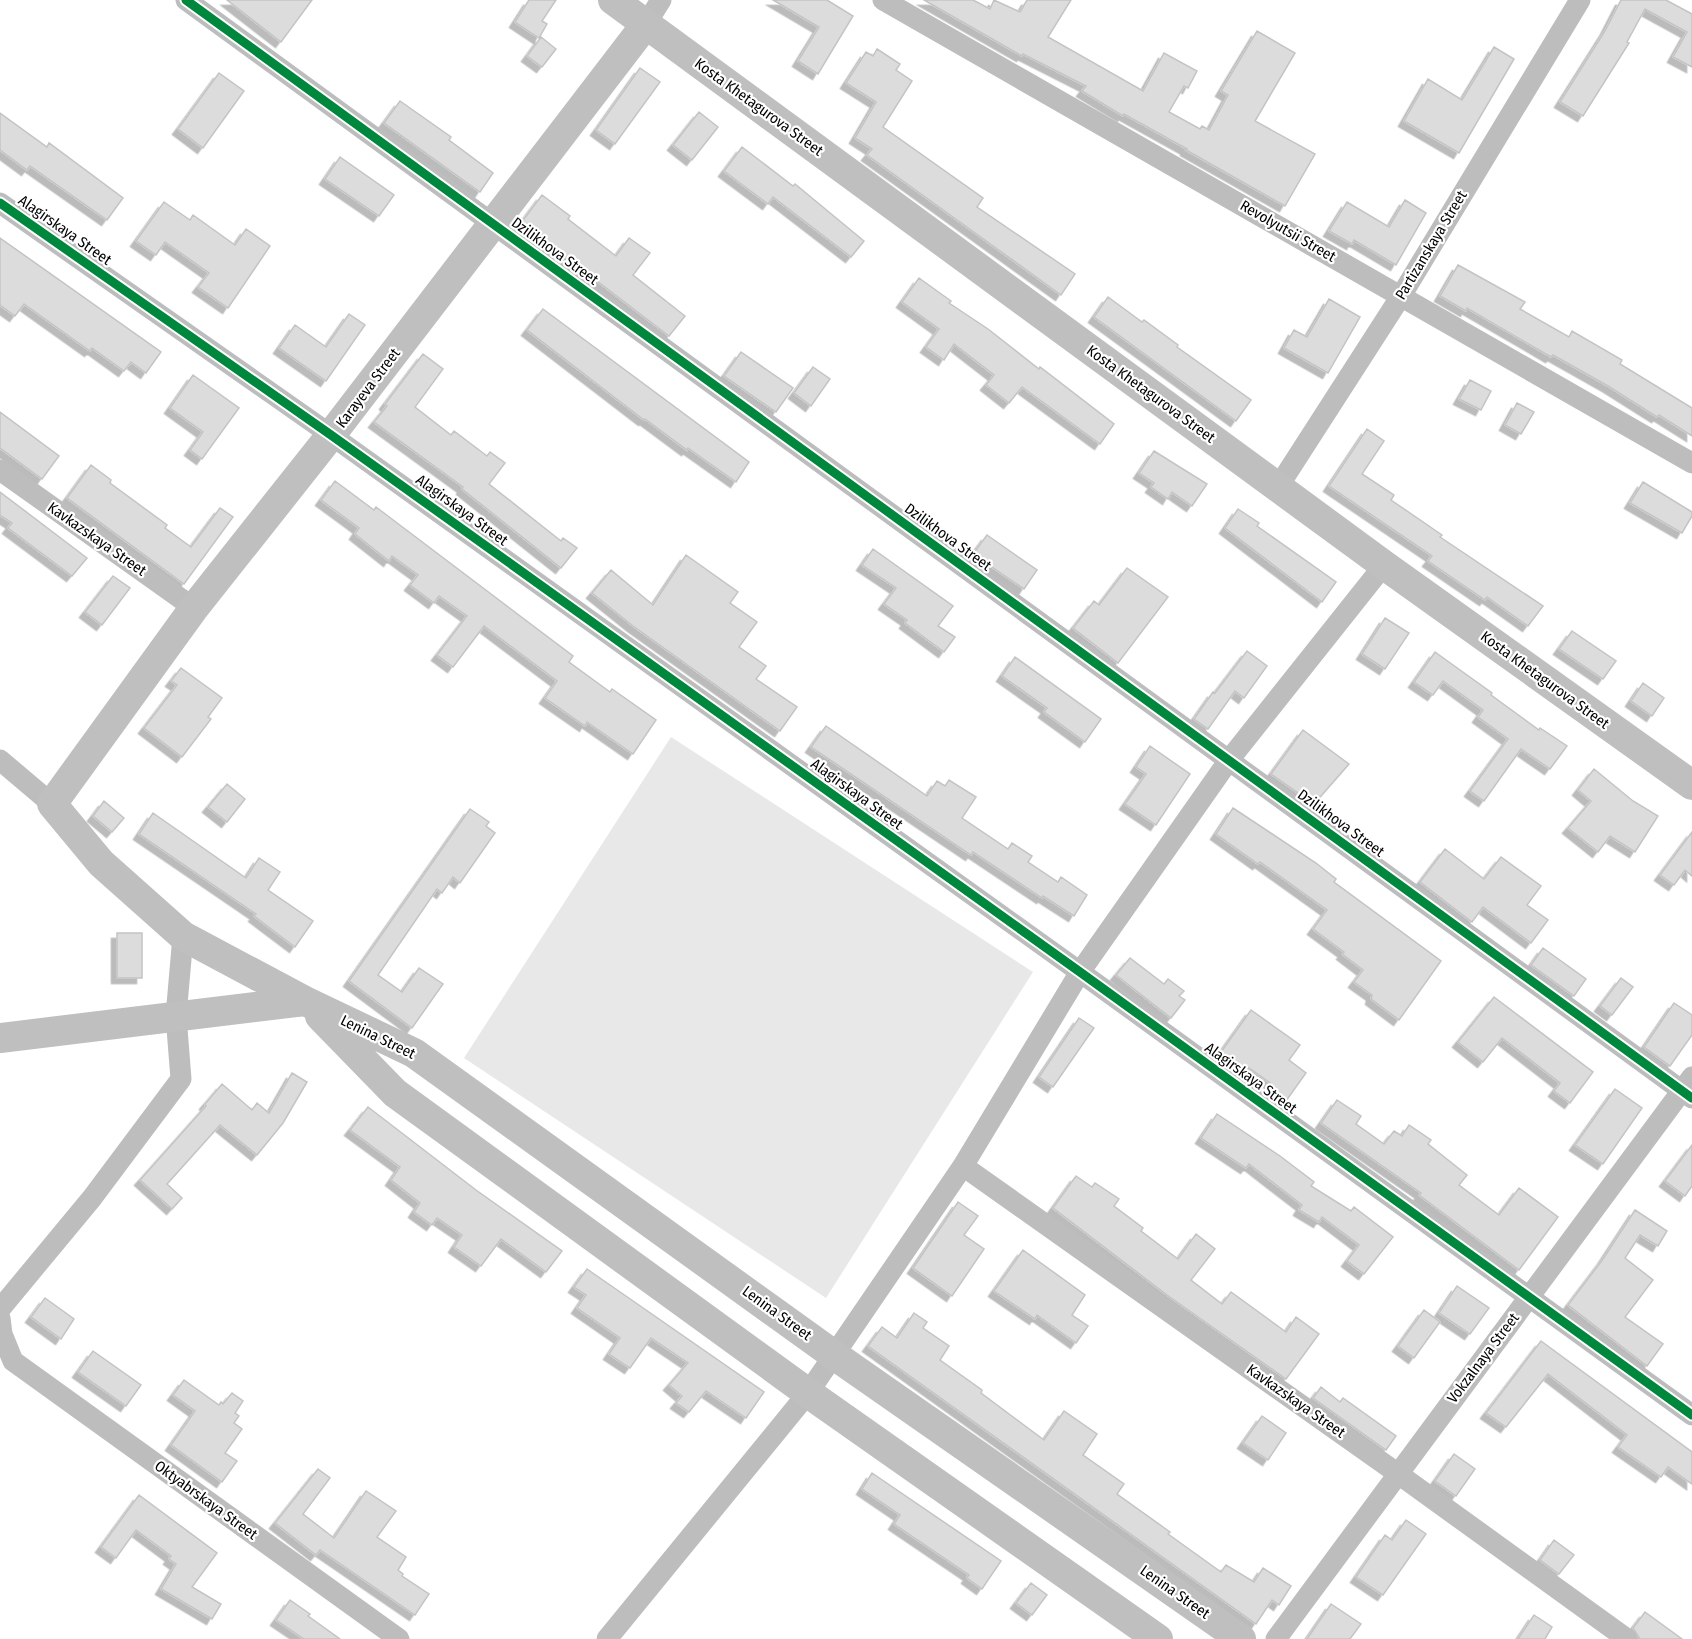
<svg xmlns="http://www.w3.org/2000/svg" width="1692" height="1639" viewBox="0 0 1692 1639" font-family="'Fira Sans Condensed',sans-serif">
<style>
.green{fill:#e8e8e8}
.building{fill:#dcdcdc;stroke:#c4c4c4;stroke-width:1.5;filter:url(#shadow)}
.lines{fill:none;stroke-linecap:round;stroke-linejoin:round}
.street{stroke:#bdbdbd;stroke-width:21}
.secondary{stroke:#bfbfbf;stroke-width:30}
.cycleway-casing{stroke:#fff;stroke-width:13}
.cycleway{stroke:#00873e;stroke-width:9}
.labels{text-anchor:middle;stroke-width:4.5;stroke-linejoin:round;paint-order:stroke}
.street-label{font-size:15px;fill:#000;stroke:#fff}
</style>
<defs>
<filter id="shadow"><feDropShadow dx="-5.5" dy="5.5" stdDeviation="0" flood-color="#0004"/></filter>
</defs>
<rect width="100%" height="100%" fill="#fff"/>
<path class="green" d="M671,737L1033,972L826,1298L464,1058Z"/>
<path class="building" d="M227,0H312L281,42Z
M529,0H556L542,21L547,24L539,38L515,22Z
M773,0H827L853,16L818,74L798,61L819,27Z
M924,0H973L990,9L994,0L1020,12L1027,0H1071L1048,37L1143,91L1164,53L1197,71L1188,88L1184,86L1169,112L1200,129L1202,126L1209,130L1228,95L1221,91L1257,31L1295,53L1255,121L1315,154L1285,206L1186,150L1187,149L1124,114L1123,116L1082,91L1086,86L1023,54L1022,56Z
M1621,0H1666L1692,14V67L1673,57L1687,32L1645,9L1627,42L1629,43L1583,116L1560,102L1605,31Z
M541,37L556,49L542,67L527,56Z
M1494,47L1514,59L1459,153L1404,121L1428,79L1462,100Z
M877,49L900,64L896,70L912,81L883,127L983,198L977,207L1075,274L1061,295L867,155L872,149L855,138L876,102L846,83L866,52L873,56Z
M640,68L660,82L615,144L596,130Z
M219,73L244,91L203,148L178,129Z
M400,101L451,137L449,140L493,173L480,192L384,123Z
M699,112L718,127L692,160L673,145Z
M0,113L47,147L49,143L123,198L107,220L30,166L27,170L0,150Z
M742,147L793,186L795,184L864,241L851,257L773,197L768,204L724,171Z
M340,157L394,195L379,216L325,179Z
M542,195L570,216L568,219L616,256L629,238L650,253L633,275L685,316L669,336L521,223Z
M1405,200L1426,213L1396,265L1354,240L1352,244L1329,231L1347,202L1389,227Z
M164,202L190,220L193,215L235,245L246,229L270,246L228,308L198,287L209,273L165,242L156,255L136,241Z
M0,238L161,352L146,373L131,362L124,371L92,348L90,351L24,304L15,316L0,305Z
M1458,265L1525,302L1520,309L1569,337L1572,331L1622,360L1620,364L1692,408V436L1659,415L1657,417L1608,386L1553,355L1551,357L1467,308L1466,311L1440,296Z
M919,278L951,301L949,303L988,329L1039,369L1040,367L1114,424L1100,444L1022,387L1009,403L986,385L994,375L954,344L944,360L926,347L939,329L902,302Z
M1108,297L1142,322L1144,320L1178,345L1177,347L1251,400L1236,421L1094,317Z
M1329,299L1360,317L1328,373L1284,348L1294,330L1307,337Z
M543,309L749,462L736,482L688,448L687,450L645,419L644,420L527,330Z
M349,314L365,325L326,381L279,348L295,325L326,347Z
M741,352L793,388L776,412L724,376Z
M423,354L443,369L415,407L451,435L454,431L487,456L490,452L505,463L489,484L561,541L563,538L577,548L561,568L462,489L463,487L374,422L387,406L385,404Z
M813,367L830,379L811,406L794,393Z
M193,375L239,408L202,459L190,450L203,432L170,408Z
M1470,380L1491,391L1481,410L1459,399Z
M1517,403L1534,412L1521,434L1505,425Z
M0,412L59,456L42,479L0,448Z
M1367,429L1384,441L1362,474L1394,495L1391,500L1442,535L1440,537L1543,606L1528,626L1487,597L1485,600L1428,561L1432,556L1329,486Z
M1154,451L1207,484L1192,506L1172,492L1168,499L1151,487L1154,483L1139,473Z
M91,465L111,480L110,483L167,525L165,528L191,547L220,508L233,517L184,584L67,498Z
M335,481L374,510L376,507L573,656L569,662L610,692L612,689L656,720L633,754L587,722L585,726L545,698L557,681L484,626L453,667L437,655L467,616L439,596L434,603L410,585L418,575L392,556L389,561L355,534L359,528L321,500Z
M1643,482L1692,512V516L1682,533L1630,503Z
M0,492L87,558L72,576L8,528L12,523L0,515Z
M1238,509L1259,523L1257,526L1336,582L1322,602L1225,528Z
M987,535L1037,570L1024,589L973,554Z
M873,549L953,606L938,626L955,637L944,652L905,623L907,620L884,604L896,588L862,565Z
M686,555L738,592L730,603L757,622L739,647L766,666L756,679L797,707L780,731L633,626L592,593L611,570L653,605Z
M1127,568L1168,597L1118,663L1073,628L1094,601L1099,605Z
M113,576L130,588L102,625L85,612Z
M1385,618L1409,633L1385,669L1362,654Z
M1572,631L1616,661L1603,679L1559,649Z
M1247,651L1267,666L1244,698L1235,691L1208,729L1194,719L1213,692L1215,693Z
M1435,652L1492,693L1491,695L1539,730L1540,728L1567,746L1550,769L1521,749L1484,801L1470,791L1508,739L1478,717L1483,710L1443,681L1433,695L1414,682Z
M1015,657L1101,719L1085,742L1044,712L1047,708L1002,676Z
M181,668L222,698L208,717L211,719L182,757L144,728L177,685L171,681Z
M1643,683L1664,698L1652,716L1631,701Z
M826,726L927,796L937,781L945,786L949,780L976,797L962,818L1008,849L1012,843L1032,856L1028,862L1058,882L1061,877L1087,895L1074,916L1043,896L1042,898L973,852L971,855L811,747Z
M1303,730L1349,764L1314,804L1271,774Z
M1150,746L1190,774L1156,825L1125,804L1146,774L1136,767Z
M1594,769L1633,801L1658,816L1635,852L1610,836L1598,852L1568,828L1591,801L1578,790Z
M227,784L245,799L227,822L208,807Z
M104,801L124,818L112,832L93,816Z
M1233,808L1316,863L1336,879L1334,882L1441,961L1399,1020L1371,999L1372,995L1354,982L1363,970L1342,954L1344,952L1313,929L1327,910L1260,862L1258,864L1216,834Z
M470,809L489,822L486,826L495,833L460,883L453,877L442,893L437,889L378,975L402,992L419,968L443,984L412,1028L349,981Z
M153,813L246,878L259,858L280,872L268,890L313,921L295,947L254,916L256,914L139,834Z
M1692,832V876L1685,870L1674,885L1660,875Z
M1445,849L1484,879L1501,857L1541,886L1527,905L1548,920L1531,943L1483,907L1472,922L1420,882Z
M117,933H142V978H117Z
M1543,948L1586,979L1574,996L1531,965Z
M1130,958L1164,984L1168,979L1184,991L1179,996L1185,1000L1171,1018L1116,975Z
M1621,978L1633,987L1612,1015L1600,1006Z
M1494,997L1593,1072L1570,1103L1554,1091L1560,1083L1502,1038L1483,1062L1458,1042Z
M1674,1003L1692,1015V1035L1670,1066L1644,1047Z
M1251,1010L1300,1045L1289,1060L1306,1073L1286,1101L1270,1090L1273,1085L1245,1065L1243,1068L1221,1052Z
M1079,1018L1094,1028L1053,1087L1039,1077Z
M292,1073L307,1082L283,1123L257,1155L220,1125L167,1184L182,1198L172,1209L140,1180L206,1106L205,1104L222,1084L252,1110L257,1103L269,1113Z
M1615,1089L1642,1108L1603,1164L1575,1145Z
M1337,1100L1361,1116L1356,1124L1384,1144L1394,1131L1402,1136L1409,1125L1431,1140L1428,1144L1467,1175L1459,1185L1499,1215L1519,1188L1558,1217L1519,1270L1419,1195L1421,1193L1321,1123Z
M368,1107L476,1190L562,1251L546,1272L501,1239L481,1266L454,1247L462,1235L437,1218L432,1225L414,1212L420,1203L391,1180L400,1167L350,1130Z
M1217,1114L1280,1156L1314,1182L1311,1186L1351,1211L1354,1207L1393,1237L1364,1274L1347,1261L1359,1245L1322,1217L1319,1222L1299,1210L1302,1205L1249,1164L1246,1168L1201,1138Z
M1692,1145V1186L1685,1196L1665,1181Z
M1076,1176L1092,1187L1095,1183L1119,1199L1114,1206L1143,1228L1141,1231L1178,1259L1196,1234L1215,1249L1191,1280L1222,1304L1231,1292L1286,1332L1296,1317L1319,1334L1286,1379L1167,1295L1053,1208Z
M958,1202L978,1216L964,1235L984,1249L952,1296L913,1268Z
M1635,1210L1667,1231L1658,1246L1640,1235L1625,1258L1653,1280L1625,1317L1663,1344L1647,1366L1568,1305L1603,1259Z
M1023,1250L1085,1295L1072,1315L1088,1326L1076,1343L1037,1315L1035,1319L994,1291Z
M587,1269L764,1392L746,1418L706,1391L689,1412L676,1403L682,1396L669,1385L688,1363L651,1338L630,1368L609,1354L620,1338L577,1308L586,1295L574,1287Z
M1457,1286L1489,1308L1470,1334L1439,1313Z
M45,1298L74,1319L61,1339L31,1317Z
M1424,1310L1440,1322L1414,1358L1398,1346Z
M914,1313L927,1322L923,1328L949,1346L940,1360L982,1390L981,1393L1044,1440L1064,1411L1097,1434L1083,1455L1124,1484L1117,1494L1170,1532L1168,1534L1221,1572L1226,1565L1254,1582L1263,1568L1291,1586L1279,1605L1272,1600L1256,1624L868,1346L882,1327L897,1338Z
M1541,1341L1692,1452V1484L1668,1467L1661,1477L1618,1447L1627,1435L1548,1374L1506,1427L1486,1413Z
M93,1351L141,1385L126,1406L78,1372Z
M184,1380L219,1405L221,1402L223,1404L232,1393L243,1401L235,1413L239,1416L234,1423L242,1429L225,1453L237,1461L222,1482L171,1445L195,1411L173,1395Z
M1321,1387L1340,1402L1343,1398L1396,1436L1386,1450L1313,1398Z
M1262,1416L1286,1433L1268,1460L1243,1443Z
M1454,1454L1475,1469L1456,1496L1435,1481Z
M318,1469L330,1478L303,1514L334,1538L366,1491L396,1511L377,1537L406,1557L398,1570L403,1574L402,1576L429,1594L415,1615L320,1550L316,1555L275,1523Z
M872,1473L1001,1561L982,1589L967,1578L969,1575L894,1524L900,1515L862,1489Z
M139,1495L217,1553L192,1587L221,1604L212,1619L161,1589L176,1564L169,1559L171,1556L136,1530L116,1558L101,1547Z
M1406,1520L1426,1534L1383,1595L1356,1577L1385,1535L1392,1540Z
M1554,1540L1574,1555L1559,1574L1540,1560Z
M1031,1583L1047,1595L1032,1615L1016,1603Z
M290,1600L310,1614L308,1616L340,1639H304L276,1620Z
M1331,1604L1361,1624L1350,1639H1307Z
M1645,1612L1682,1639H1640L1633,1628Z
M1534,1615L1552,1627L1545,1639H1518Z"/>
<g class="lines">
<path class="street" d="M186,0L1692,1098
M883,0L1692,463
M646,24L661,0
M0,203L331,435L1080,972L1692,1415
M0,470L194,608
M1278,487L1401,296L1580,0
M0,760L52,804
M963,1166L1397,1473L1627,1639
M0,1309L92,1198L181,1079L176,1016L183,936
M0,1318L2,1334L13,1361L399,1639
M607,1639L808,1393L963,1166L1080,972L1229,760L1384,565
M1276,1639L1692,1077"/>
<path class="secondary" d="M613,0L1384,565L1692,785
M646,24L331,435L194,608L52,804L101,863L183,936L305,1001L414,1053L834,1355L1241,1639
M320,1016L395,1093L808,1393L1158,1639
M0,1038L305,1001"/>
<defs>
<path id="cycleway" d="M186,0L1692,1098
M0,203L331,435L1080,972L1692,1415"/>
</defs>
<use href="#cycleway" class="cycleway-casing"/>
<use href="#cycleway" class="cycleway"/>
</g>
<g class="labels">
<g class="street-label">
<text transform="translate(759 107) rotate(36)" y="5">Kosta Khetagurova Street</text>
<text transform="translate(65 230) rotate(35)" y="5">Alagirskaya Street</text>
<text transform="translate(1288 231) rotate(30)" y="5">Revolyutsii Street</text>
<text transform="translate(1431 245) rotate(-59)" y="5">Partizanskaya Street</text>
<text transform="translate(555 251) rotate(36)" y="5">Dzilikhova Street</text>
<text transform="translate(368 388) rotate(-53)" y="5">Karayeva Street</text>
<text transform="translate(1151 394) rotate(36)" y="5">Kosta Khetagurova Street</text>
<text transform="translate(462 510) rotate(36)" y="5">Alagirskaya Street</text>
<text transform="translate(948 537) rotate(36)" y="5">Dzilikhova Street</text>
<text transform="translate(97 539) rotate(35)" y="5">Kavkazskaya Street</text>
<text transform="translate(1545 680) rotate(36)" y="5">Kosta Khetagurova Street</text>
<text transform="translate(857 794) rotate(36)" y="5">Alagirskaya Street</text>
<text transform="translate(1341 823) rotate(36)" y="5">Dzilikhova Street</text>
<text transform="translate(378 1037) rotate(26)" y="5">Lenina Street</text>
<text transform="translate(1251 1078) rotate(36)" y="5">Alagirskaya Street</text>
<text transform="translate(777 1313) rotate(36)" y="5">Lenina Street</text>
<text transform="translate(1483 1358) rotate(-53)" y="5">Vokzalnaya Street</text>
<text transform="translate(1296 1401) rotate(35)" y="5">Kavkazskaya Street</text>
<text transform="translate(206 1500) rotate(36)" y="5">Oktyabrskaya Street</text>
<text transform="translate(1175 1592) rotate(35)" y="5">Lenina Street</text>
</g>
</g>
</svg>
